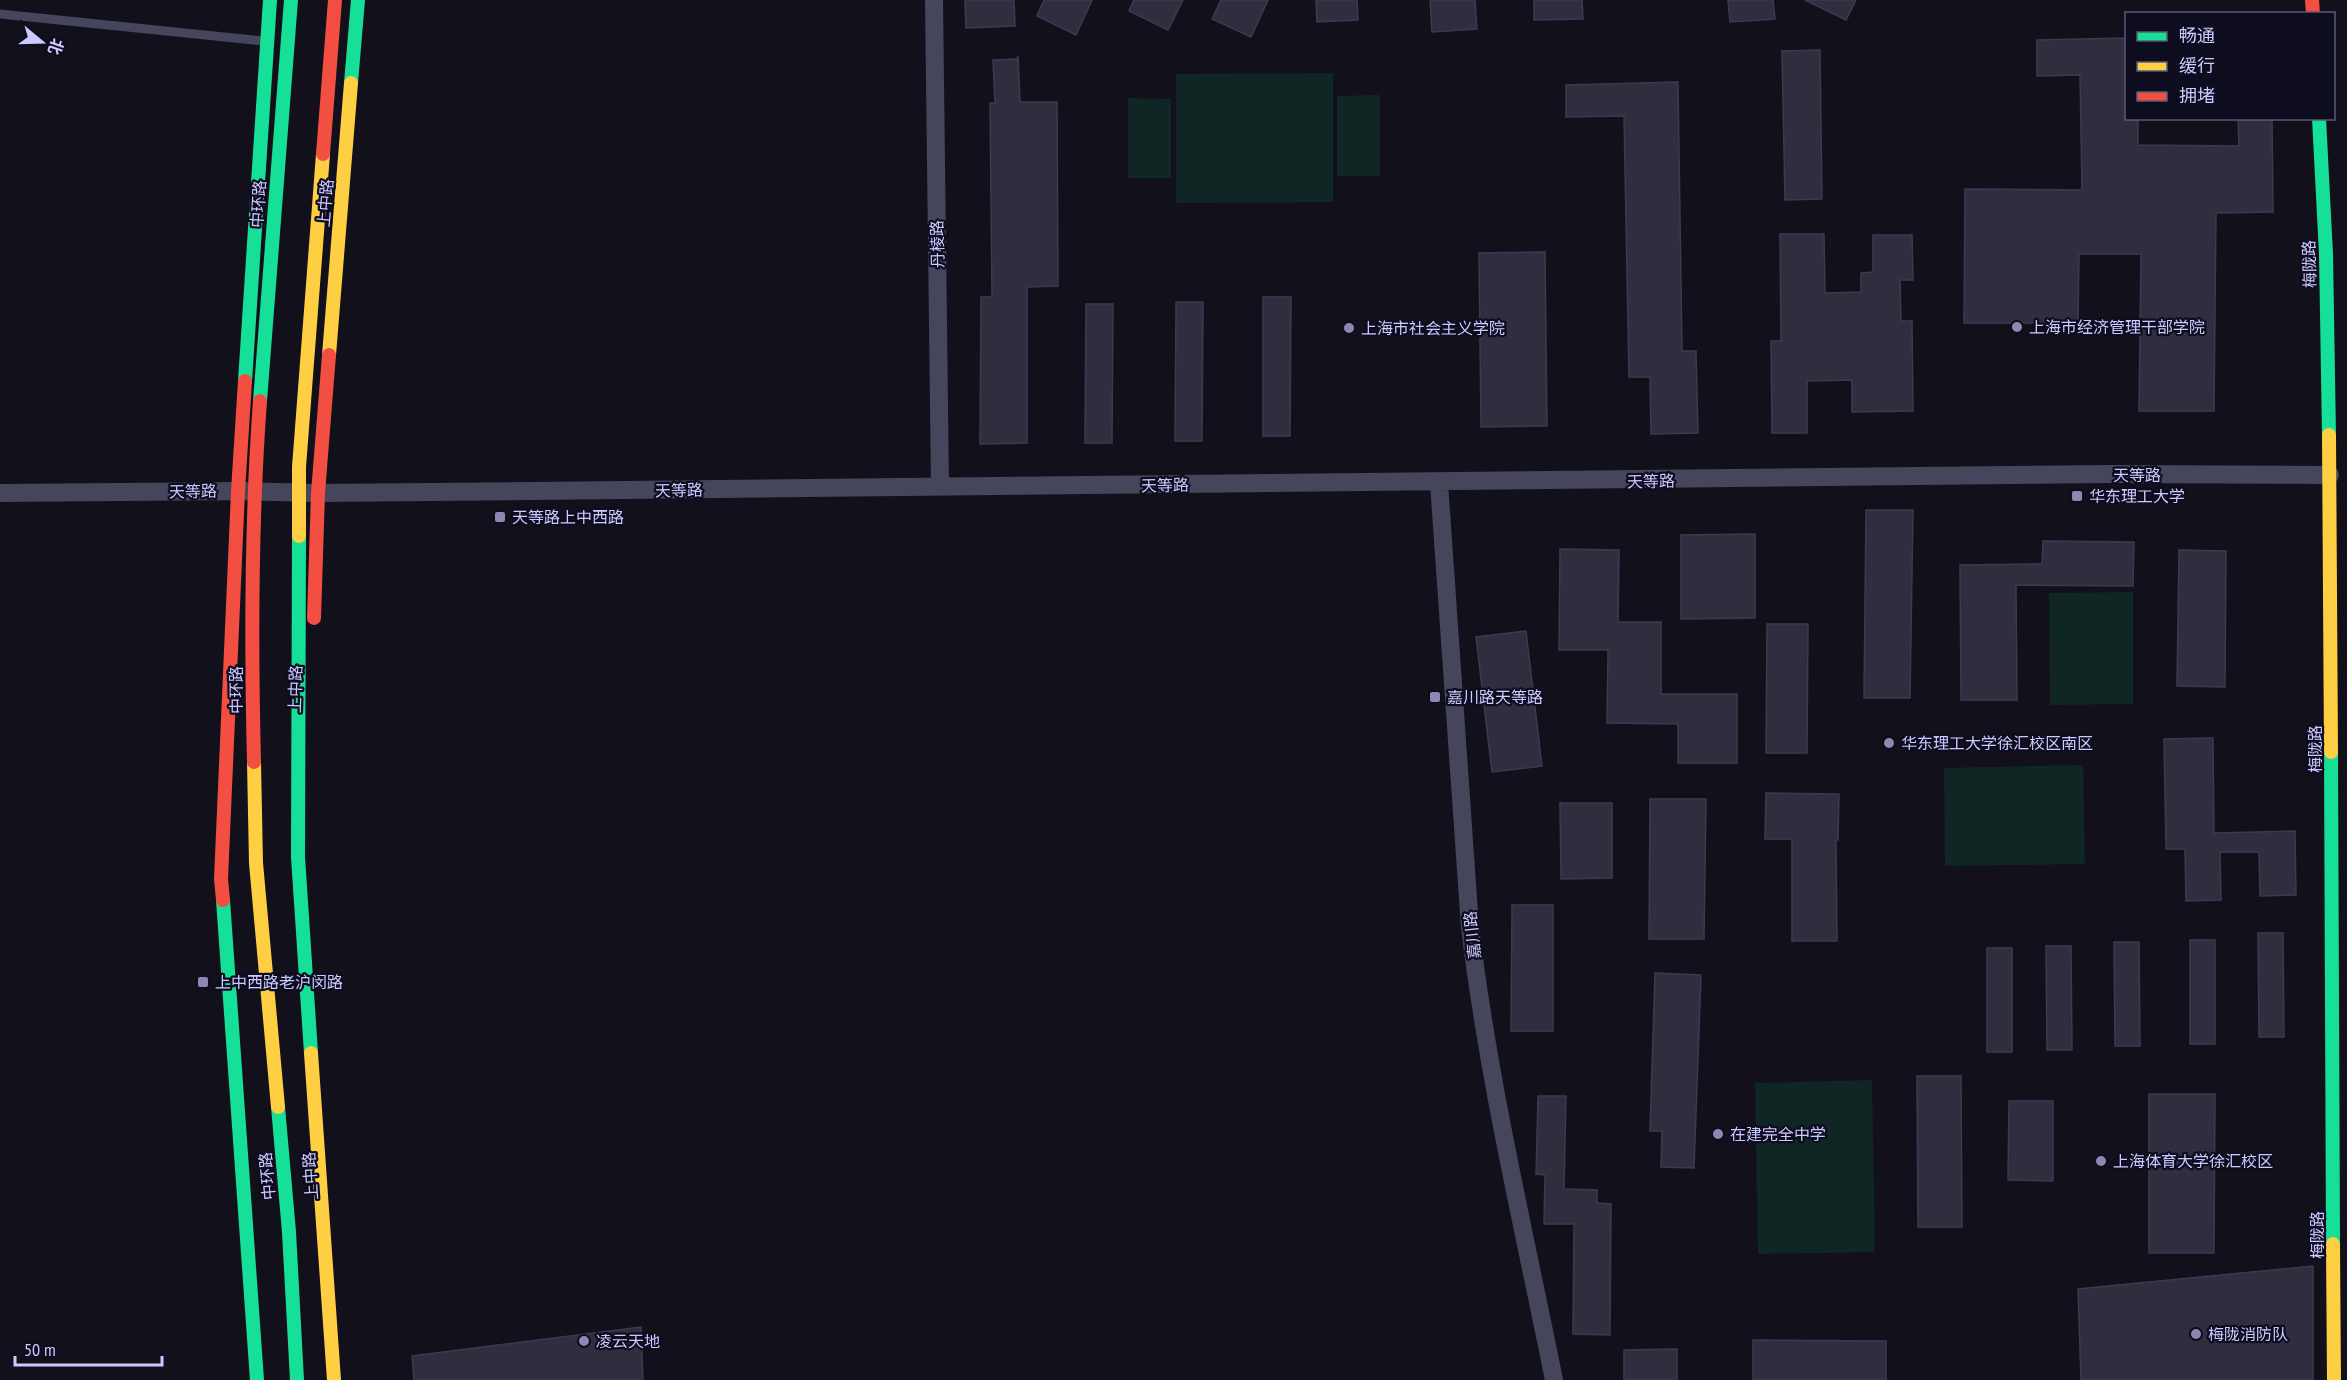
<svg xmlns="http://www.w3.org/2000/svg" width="2347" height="1380" viewBox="0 0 2347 1380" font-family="'PT Sans Narrow','Noto Sans SC',sans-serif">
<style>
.green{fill:#0f2625}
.building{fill:#2f2d3e;stroke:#3c3a50;stroke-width:1.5}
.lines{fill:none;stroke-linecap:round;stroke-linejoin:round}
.lane{stroke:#45465c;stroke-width:9}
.street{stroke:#45465c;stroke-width:18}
.fast{stroke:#16e098;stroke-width:14}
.slow{stroke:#ffcf43;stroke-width:14}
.jam{stroke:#f24e42;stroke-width:14}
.fast-bridge{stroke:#16e098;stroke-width:14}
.slow-bridge{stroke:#ffcf43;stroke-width:14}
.jam-bridge{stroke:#f24e42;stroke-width:14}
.poi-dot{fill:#8b89af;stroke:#0e0c1f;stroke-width:2}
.labels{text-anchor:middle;stroke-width:4.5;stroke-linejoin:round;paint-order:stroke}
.street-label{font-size:16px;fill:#cccaff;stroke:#0e0c1f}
.poi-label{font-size:16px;fill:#cccaff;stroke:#0e0c1f;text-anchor:start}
</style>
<rect width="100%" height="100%" fill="#12101b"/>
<path class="green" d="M1333,73V202L1176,203V74Z
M1380,95V176H1337V96Z
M1128,98L1171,99V178H1128Z
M2133,592V704L2050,705L2049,593Z
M2083,765L2085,864L1945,866L1944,768Z
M1872,1080L1875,1252L1758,1254L1755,1083Z"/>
<path class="building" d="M965,0H1014L1015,26L966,28Z
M1044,0H1092L1076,35L1037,16Z
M1134,0H1183L1168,30L1129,11Z
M1221,0H1268L1251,37L1212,19Z
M1316,0H1357L1358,20L1317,22Z
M1430,0H1475L1477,29L1432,32Z
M1534,0H1582L1583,19L1534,20Z
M1728,0H1773L1775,19L1730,22Z
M1805,0H1856L1846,20Z
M2127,38V118H2138V145L2239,146L2238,118H2272L2273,212L2216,213L2214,411H2139L2141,254H2079L2078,323H1964L1965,189L2082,190L2080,75L2037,76V40Z
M1820,50L1822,199L1785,200L1782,51Z
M1018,56L1020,102H1057L1058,286L1027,287V443L980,444L981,297H992L990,103H995L993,60L1016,59V61Z
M1678,82L1682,351H1696L1698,433L1651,434L1650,377H1629L1624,116L1566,117V85Z
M1780,234H1824L1825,293L1861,292V273L1873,272V235H1912L1913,280H1900L1901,321H1912L1913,411L1852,412V380L1807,381V433H1772L1771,341H1781Z
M1545,252L1547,426L1481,427L1479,253Z
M1263,297H1291L1290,436H1263Z
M1176,302H1203L1202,441H1175Z
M1086,304H1113L1112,443H1085Z
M1866,510H1913L1910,698H1864Z
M1755,534V618L1681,619V535Z
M2043,541L2134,542L2133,586L2016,585L2017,700H1961L1960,565L2042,564Z
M1560,549L1619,550L1618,622H1661V694H1737V763H1678V724L1607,723L1608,650H1559Z
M2179,550L2226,551L2225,687L2177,686Z
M1767,624H1808L1807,753H1766Z
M1526,631L1542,766L1492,772L1476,637Z
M2213,738L2214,833L2295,831L2296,895L2260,896L2259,852H2220L2221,900L2186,901L2185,849H2166L2164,739Z
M1766,793L1839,794L1838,840H1836L1837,941H1792V839H1765Z
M1650,799H1706L1704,939H1649Z
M1560,803H1612V878L1561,879Z
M1512,905H1553V1031H1511Z
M2258,933H2283L2284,1037H2259Z
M2190,940H2215V1044H2190Z
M2114,942H2139L2140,1046H2115Z
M2046,946H2071L2072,1050H2047Z
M1987,948H2012V1052H1987Z
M1655,973L1701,975L1694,1168L1661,1167L1662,1131H1650Z
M1917,1076H1961L1962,1227H1918Z
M2149,1094H2215L2214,1253H2149Z
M1538,1096H1566L1564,1189L1597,1190V1203L1611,1204L1610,1335L1573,1334L1574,1224H1544L1545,1175L1536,1174Z
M2009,1101H2053V1181L2008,1180Z
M2313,1266V1380H2081L2078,1289Z
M641,1327L643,1380H414L412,1356Z
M1753,1340L1886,1341V1380H1753Z
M1677,1349V1380H1624V1350Z"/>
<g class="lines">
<path class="lane" d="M0,14L264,41"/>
<path class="street" d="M934,0L940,487
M1439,483L1470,927C1488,1079 1524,1230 1554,1380
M0,493L238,491L318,493L431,492L2110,474L2330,475"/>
<path class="fast" d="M351,83L358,0
M2319,118L2326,254L2329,435
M245,381L270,0
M2331,752L2333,1244
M223,900L257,1380"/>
<path class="slow" d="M329,355L351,83
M2329,435L2331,752
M2333,1244L2334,1380"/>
<path class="jam" d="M2312,0L2313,14
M314,618L318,493L329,355
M223,900L221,879L238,491L245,381"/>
<path class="fast-bridge" d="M260,401L291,0
M299,536L298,857L311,1053
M278,1107L289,1232L297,1380"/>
<path class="slow-bridge" d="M299,536V467L323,154
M254,762L256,863L278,1107
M311,1053L334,1380"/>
<path class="jam-bridge" d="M323,154L335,0
M254,762C251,642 251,521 260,401"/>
</g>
<g class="poi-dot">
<circle cx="2017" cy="327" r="6"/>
<circle cx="1349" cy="328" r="6"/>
<rect x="2071" y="490" width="12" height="12" rx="3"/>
<rect x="494" y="511" width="12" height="12" rx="3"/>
<rect x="1429" y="691" width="12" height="12" rx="3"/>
<circle cx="1889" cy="743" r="6"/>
<rect x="197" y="976" width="12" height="12" rx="3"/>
<circle cx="1718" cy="1134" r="6"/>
<circle cx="2101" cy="1161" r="6"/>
<circle cx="2196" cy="1334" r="6"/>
<circle cx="584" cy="1341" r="6"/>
</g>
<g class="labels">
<g class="street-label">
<text transform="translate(325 203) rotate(-85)" y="6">上中路</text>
<text transform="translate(258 204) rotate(-86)" y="6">中环路</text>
<text transform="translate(937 244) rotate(-91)" y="6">丹棱路</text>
<text transform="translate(2309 264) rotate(-91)" y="6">梅陇路</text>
<text x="2137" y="481">天等路</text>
<text transform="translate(1651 481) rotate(-1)" y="6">天等路</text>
<text transform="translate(1165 485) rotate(-1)" y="6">天等路</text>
<text transform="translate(679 490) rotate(-1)" y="6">天等路</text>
<text transform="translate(193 491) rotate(-1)" y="6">天等路</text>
<text transform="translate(295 689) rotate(-88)" y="6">上中路</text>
<text transform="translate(236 690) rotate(-90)" y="6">中环路</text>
<text transform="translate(2315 749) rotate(-90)" y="6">梅陇路</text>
<text transform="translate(1472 935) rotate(-96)" y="6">嘉川路</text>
<text transform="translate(267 1176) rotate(-95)" y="6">中环路</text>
<text transform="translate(310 1176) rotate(-94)" y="6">上中路</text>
<text transform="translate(2317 1235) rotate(-90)" y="6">梅陇路</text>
</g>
<g class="poi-label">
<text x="2029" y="333">上海市经济管理干部学院</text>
<text x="1361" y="334">上海市社会主义学院</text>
<text x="2089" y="502">华东理工大学</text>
<text x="512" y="523">天等路上中西路</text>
<text x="1447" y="703">嘉川路天等路</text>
<text x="1901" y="749">华东理工大学徐汇校区南区</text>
<text x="215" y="988">上中西路老沪闵路</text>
<text x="1730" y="1140">在建完全中学</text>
<text x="2113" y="1167">上海体育大学徐汇校区</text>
<text x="2208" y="1340">梅陇消防队</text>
<text x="596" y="1347">凌云天地</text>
</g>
</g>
<rect x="2125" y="12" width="210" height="108" fill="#0e0c1f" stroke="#5a5879" stroke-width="1.5"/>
<rect x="2137" y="32" width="30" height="9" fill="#16e098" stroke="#5a5879" stroke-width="1.5"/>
<text x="2179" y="42" font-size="18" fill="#cccaff">畅通</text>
<rect x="2137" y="62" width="30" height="9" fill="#ffcf43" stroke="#5a5879" stroke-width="1.5"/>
<text x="2179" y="72" font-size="18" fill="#cccaff">缓行</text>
<rect x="2137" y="92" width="30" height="9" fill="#f24e42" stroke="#5a5879" stroke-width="1.5"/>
<text x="2179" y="102" font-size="18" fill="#cccaff">拥堵</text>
<g transform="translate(42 42) rotate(109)" stroke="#0e0c1f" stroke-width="4.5" paint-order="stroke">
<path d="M0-4.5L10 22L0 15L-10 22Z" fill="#cccaff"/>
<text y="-9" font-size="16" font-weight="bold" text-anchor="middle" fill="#cccaff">北</text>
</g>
<path d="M15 1356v9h147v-9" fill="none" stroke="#cccaff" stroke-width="3"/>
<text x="24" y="1356" font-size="18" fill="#cccaff" stroke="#0e0c1f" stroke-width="4.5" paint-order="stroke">50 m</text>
</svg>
